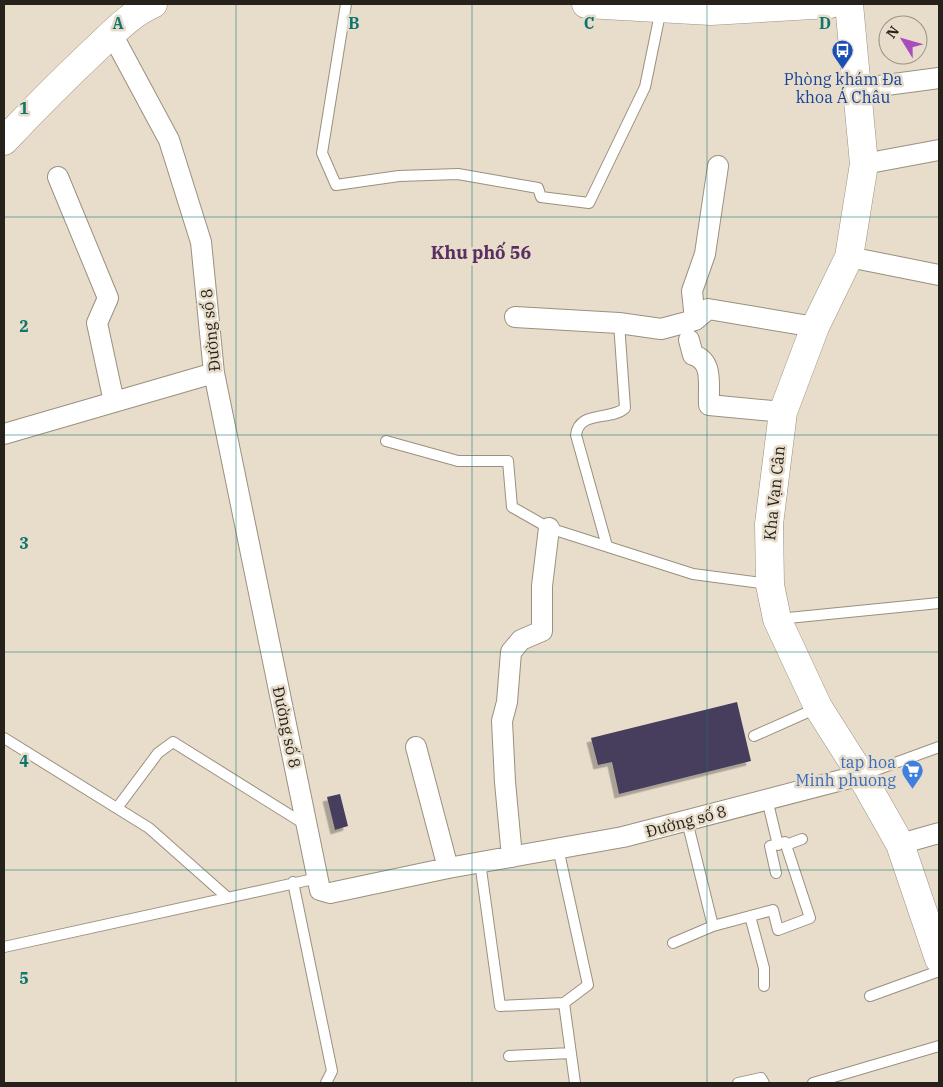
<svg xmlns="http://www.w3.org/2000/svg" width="943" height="1087" viewBox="0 0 943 1087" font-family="'IBM Plex Serif',serif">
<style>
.building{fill:#463c5b;filter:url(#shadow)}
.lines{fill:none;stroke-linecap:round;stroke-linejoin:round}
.lane-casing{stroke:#9a907f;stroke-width:12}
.street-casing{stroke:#9a907f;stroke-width:22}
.secondary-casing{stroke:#9a907f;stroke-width:29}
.lane{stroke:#fff;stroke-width:10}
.street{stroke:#fff;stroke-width:20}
.secondary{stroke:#fff;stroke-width:28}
.grid{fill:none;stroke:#0f766e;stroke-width:1;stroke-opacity:0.55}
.labels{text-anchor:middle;stroke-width:5;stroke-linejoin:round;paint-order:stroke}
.transit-label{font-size:16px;fill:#164399;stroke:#e8ddcb}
.street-label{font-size:16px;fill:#26221b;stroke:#e8ddcb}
.shop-label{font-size:16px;fill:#366cbe;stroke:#e8ddcb;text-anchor:end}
.neighbourhood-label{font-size:18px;font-weight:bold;fill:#5a2e61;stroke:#e8ddcb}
.grid-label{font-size:16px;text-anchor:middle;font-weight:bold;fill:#0f766e;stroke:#e8ddcb;stroke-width:5;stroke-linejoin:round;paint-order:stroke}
</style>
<defs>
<filter id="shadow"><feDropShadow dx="-4.5" dy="4.5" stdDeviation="0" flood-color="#0004"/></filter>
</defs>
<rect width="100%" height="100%" fill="#e8ddcb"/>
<path class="building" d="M737,702L751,761L619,794L612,762L598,765L591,738Z
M340,794L348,826L335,830L327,797Z"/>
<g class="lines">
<defs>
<path id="lane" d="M346,4L322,153L336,185L399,176L458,174L538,188L541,197L589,203L645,87L661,9
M386,441L458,461H508L512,507L549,528L693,574L769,584
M607,546L576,435C579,410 611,421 625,408L619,323
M778,619L939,603
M754,736L817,708
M4,738L149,828L228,898
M862,775L939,747
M767,799L778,845
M117,808L158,753L173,742L306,825
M687,821L713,926L773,910L778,930L810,918L785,842L770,846L776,873
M786,845L802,839
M480,862L500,1006L564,1003L588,985L558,848
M293,882L332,1071L326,1083
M750,916L764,968V986
M673,943L713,926
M4,947L318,878
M870,996L939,971
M564,1003L575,1083
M509,1056L571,1053
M738,1083L761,1078L764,1083
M813,1083L939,1046"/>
<path id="street" d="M112,34L169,140L201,242L214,373L320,890L330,893L448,868L623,837L861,775
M856,89L939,78
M864,164L939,150
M58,177L108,298L97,323L114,402
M849,257L939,275
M515,317L619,323L661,329L695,320L708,309L815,327
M695,320L692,291L705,254L718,166
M689,340L693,355C714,361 708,385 709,405L783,412
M4,434L214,373
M416,747L448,868
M900,844L939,833
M512,857L505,782L502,721L507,702L511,652L521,640L542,631V586L549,528"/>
<path id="secondary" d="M586,4L711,11L830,4
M849,4L864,164L849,257L815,327L783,412L769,524L770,585L777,619L818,707L861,775L900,844L939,959
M4,141C35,108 66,77 99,46C115,31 132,13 153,4"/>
</defs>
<use href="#lane" class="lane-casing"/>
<use href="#street" class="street-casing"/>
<use href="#secondary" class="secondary-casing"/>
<use href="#lane" class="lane"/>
<use href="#street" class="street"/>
<use href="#secondary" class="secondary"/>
</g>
<path class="grid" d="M236,4V1083M472,4V1083M707,4V1083M4,217H939M4,435H939M4,652H939M4,870H939"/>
<defs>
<symbol id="bus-pin" viewBox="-11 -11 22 30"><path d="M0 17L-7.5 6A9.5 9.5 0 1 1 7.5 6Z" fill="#1a4fb4" stroke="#e8ddcb"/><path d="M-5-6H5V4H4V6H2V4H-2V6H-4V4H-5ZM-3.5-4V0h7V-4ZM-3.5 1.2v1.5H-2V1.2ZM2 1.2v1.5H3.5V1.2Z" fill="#fff"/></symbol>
<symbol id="supermarket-pin" viewBox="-11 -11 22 30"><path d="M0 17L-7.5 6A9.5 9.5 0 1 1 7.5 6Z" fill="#3f7fe0" stroke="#e8ddcb"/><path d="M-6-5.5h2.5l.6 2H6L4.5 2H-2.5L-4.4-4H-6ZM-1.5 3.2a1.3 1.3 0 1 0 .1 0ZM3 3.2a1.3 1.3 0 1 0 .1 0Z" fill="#fff"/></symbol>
</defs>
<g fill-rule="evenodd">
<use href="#bus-pin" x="830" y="38" width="25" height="34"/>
<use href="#supermarket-pin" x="900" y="758" width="25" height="34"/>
</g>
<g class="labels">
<g class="transit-label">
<text x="843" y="85">Phòng khám Đa<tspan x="843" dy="18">khoa Á Châu</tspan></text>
</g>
<g class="street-label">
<text transform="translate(210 330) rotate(-96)" y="6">Đường số 8</text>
<text transform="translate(774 493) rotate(-84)" y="6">Kha Vạn Cân</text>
<text transform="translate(287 727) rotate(78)" y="6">Đường số 8</text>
<text transform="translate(686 821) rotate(-15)" y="6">Đường số 8</text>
</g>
<g class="shop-label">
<text x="896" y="768">tap hoa<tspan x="896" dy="18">Minh phuong</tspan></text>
</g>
<g class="neighbourhood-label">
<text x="481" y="259">Khu phố 56</text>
</g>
</g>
<g class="grid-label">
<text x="118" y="29">A</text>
<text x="354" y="29">B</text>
<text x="589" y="29">C</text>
<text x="825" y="29">D</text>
<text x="24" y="114">1</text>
<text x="24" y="332">2</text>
<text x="24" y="549">3</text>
<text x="24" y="767">4</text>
<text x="24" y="984">5</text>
</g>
<rect width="943" height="1087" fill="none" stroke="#26221b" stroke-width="10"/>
<g transform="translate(903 40) rotate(307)"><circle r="24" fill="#e8ddcb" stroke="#9a9285"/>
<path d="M0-4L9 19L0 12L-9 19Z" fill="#a94db8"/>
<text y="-8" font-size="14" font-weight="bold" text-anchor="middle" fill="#26221b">N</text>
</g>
</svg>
